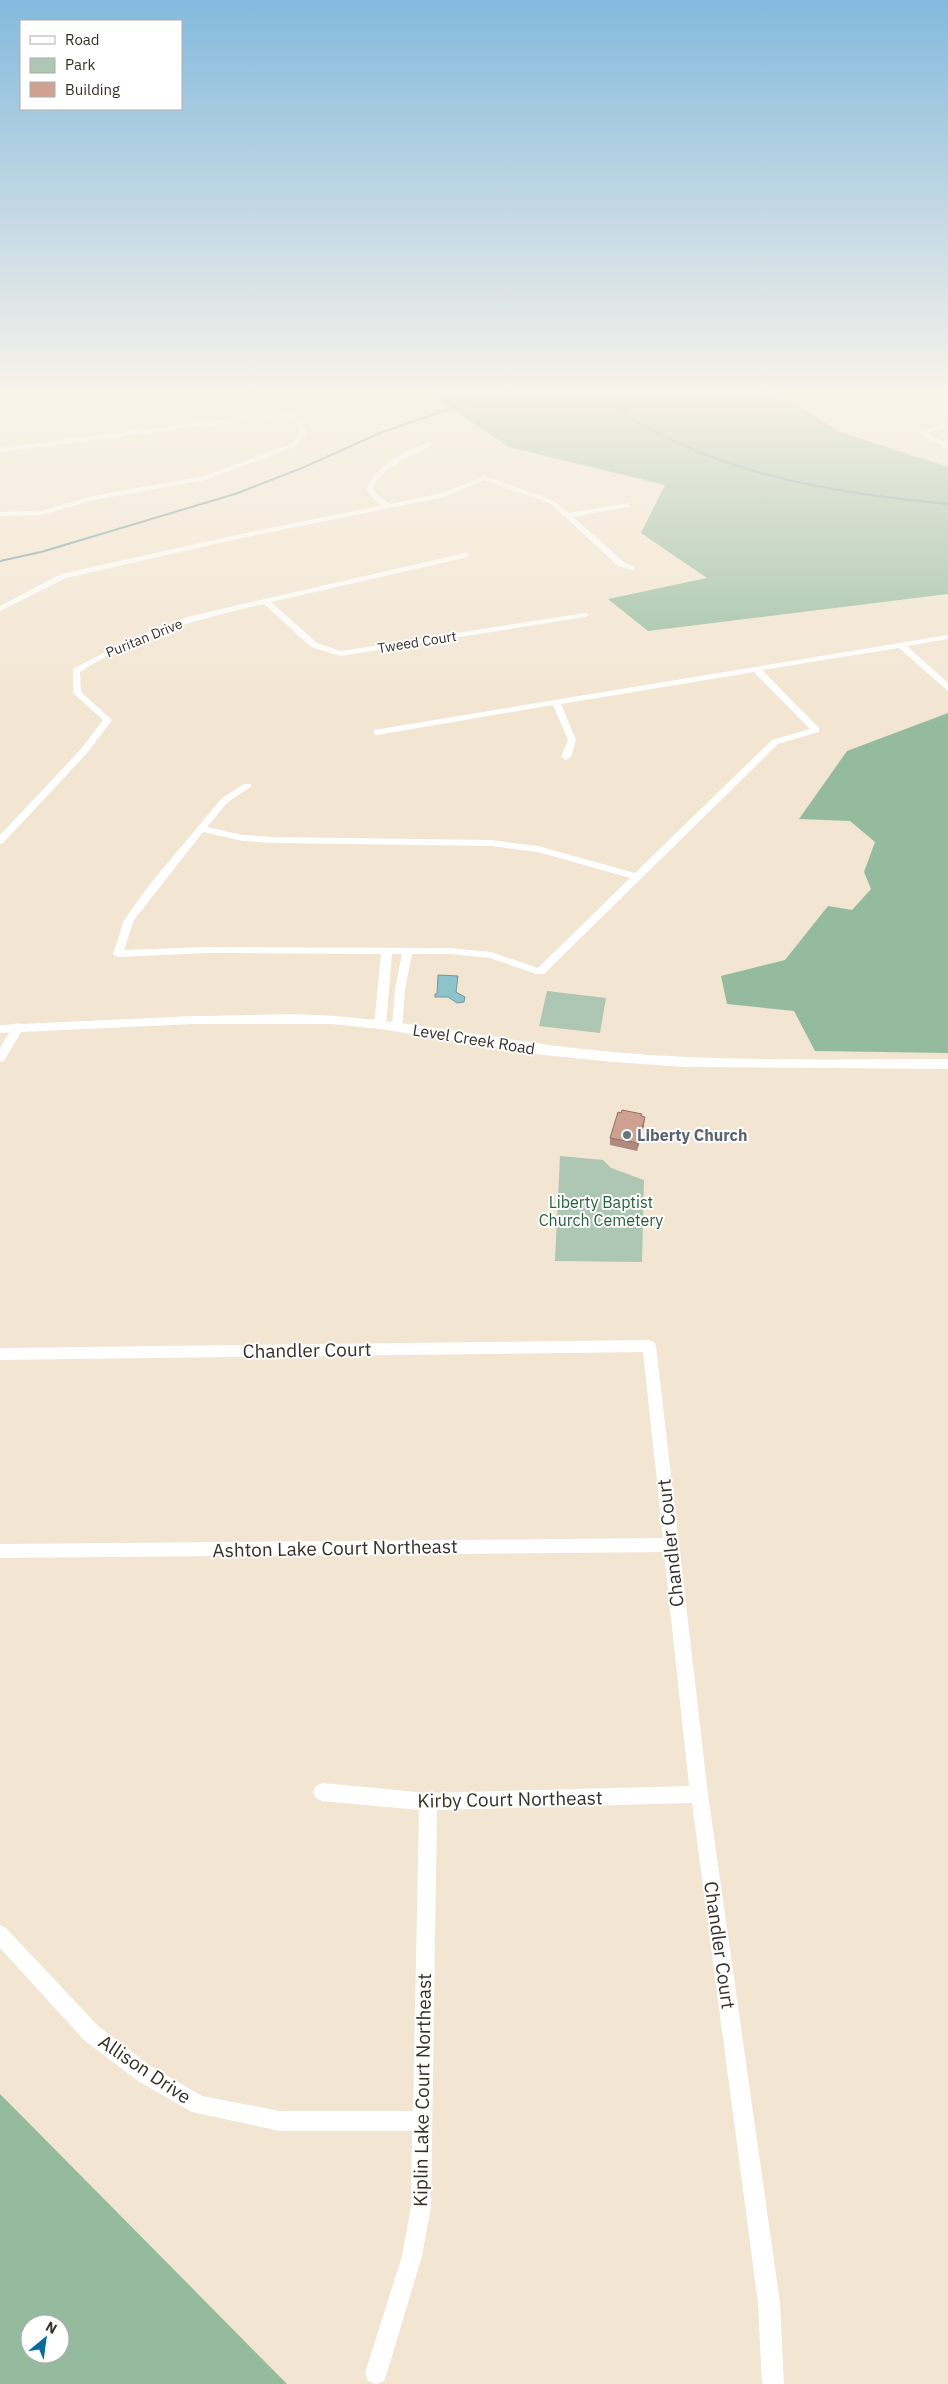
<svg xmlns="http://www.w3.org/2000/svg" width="948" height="2384" viewBox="0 0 948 2384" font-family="'IBM Plex Sans',sans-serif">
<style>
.green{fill:#aec6b4}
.forest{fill:#94bb9e;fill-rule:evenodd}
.water{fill:#8dc4cc;stroke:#73989b}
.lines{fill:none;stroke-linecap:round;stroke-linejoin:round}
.stream{stroke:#73989b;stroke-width:2}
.minor{fill:#fff;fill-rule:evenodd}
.tertiary{fill:#fff;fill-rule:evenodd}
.wall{fill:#b18a7e}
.shaded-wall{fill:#907166}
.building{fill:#cea192;stroke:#907166}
.worship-dot{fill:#6b7280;stroke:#fff;stroke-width:2}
.labels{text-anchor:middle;stroke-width:4;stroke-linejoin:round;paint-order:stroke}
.far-street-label{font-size:14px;fill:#363029;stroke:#fff}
.street-label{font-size:16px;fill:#363029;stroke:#fff}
.worship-label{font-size:16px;font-weight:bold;fill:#5b616d;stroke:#fff;text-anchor:start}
.park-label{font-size:16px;fill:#24603a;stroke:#fff}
.near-street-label{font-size:19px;fill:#363029;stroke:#fff}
</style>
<rect width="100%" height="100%" fill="#f2e5d1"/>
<path class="green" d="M547,991L606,998L600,1033L539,1026Z
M560,1156L603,1160L611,1168L644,1180L642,1262L555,1261Z"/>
<path class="forest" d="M428,393H777L838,431L948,467V594L648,631L608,599L707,578L641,533L665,485L509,447Z
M948,713V1053L815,1051L794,1011L727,1004L721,976L785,960L828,906L852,910L871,889L864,872L875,842L850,821L799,819L847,751Z
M0,2094L13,2107L287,2384H0ZM30,2324H60V2354H30Z"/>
<path class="water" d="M438,975L458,976L456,992L465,997L464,1002L457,1003L448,997H435V994H437Z"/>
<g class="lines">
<path class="stream" d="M603,393C623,417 650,430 678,443C764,482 855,495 948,504
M0,561L41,552L235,494L302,468L380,433L496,393"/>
<path class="minor" d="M878,393H885L878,398L875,396Z
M406,396L408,399L295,414L306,429L305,435L296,446L206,480L94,500L41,515L0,516V512L41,511L93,496L204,476L292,444L299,435L300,429L289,415L0,452V448Z
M948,423V427L927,433L948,444V448L928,439L919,432Z
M430,442L433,444L432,445C413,456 381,466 373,489L377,495L390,504L442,493L484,476L554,501L569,513L629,503V507H626L573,517L624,562L636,568L632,570L618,566L550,503L484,480L444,497L237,539L66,578L0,611V606L61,574L237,535L382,505L372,497L367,489C374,465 408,450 430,442Z
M465,553H468V557L271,602L317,643L341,651L585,613L589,615L585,617L340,656L311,647L264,604C195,620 141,634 80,672L81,692L112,720L88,752L3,843L0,844V835L82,748L103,720L73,693V669L128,640L187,617Z
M948,635V639L907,646L948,683V691L899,648L762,670L819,728V732L778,744L544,974H536L490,958L450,954H412L405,989L402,1030L398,1031L392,1027L395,989L402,954H392L386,1025L380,1029L374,1025L381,954L208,953L118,957L113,954L124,920L150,884L222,798L244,784H250L252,786L228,802L207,827L243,835L273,837L491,840L538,846L635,873L772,740L810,729L754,672L561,704L576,740L571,757L566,760L561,757L568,740L553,705L377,735L374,734V730ZM203,832L243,841L273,843L491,846L538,852L630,878L538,968L491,952L450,948L208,947L124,950L134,920Z
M18,1023L24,1027L4,1061L0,1062V1048L14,1024Z
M649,1340L654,1342L656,1346L708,1794L780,2303L784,2384H762L758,2303L692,1803L437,1810L431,2206L422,2256L387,2373L384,2381L376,2384L368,2381L365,2373L402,2256L411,2206L412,2131H280L192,2112L138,2081L84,2040L0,1948V1925L6,1928L98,2026L152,2067L202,2096L280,2111H413L419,1810L322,1801L316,1798L313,1792L316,1786L322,1783L428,1793L689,1786L664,1552L0,1558V1544L663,1538L643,1352L0,1360V1348Z"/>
<path class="tertiary" d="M193,1016C240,1016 287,1012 334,1016C427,1023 520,1044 613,1052C724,1062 837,1059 948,1059V1069L685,1067L614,1062L544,1055L380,1029L332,1024H193L0,1033V1025Z"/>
</g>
<path class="wall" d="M621,1113L642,1116L644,1125L637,1151L610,1145V1138Z"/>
<path class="shaded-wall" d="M645,1117L644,1125L637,1151L638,1143Z"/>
<path class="building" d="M622,1110L642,1114L641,1116L645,1117L638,1143L610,1138L618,1112L621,1113Z"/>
<linearGradient id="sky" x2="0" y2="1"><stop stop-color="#83badd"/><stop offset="0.54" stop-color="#f9f3ea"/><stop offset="1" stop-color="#f9f3ea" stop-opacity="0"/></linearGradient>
<rect width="948" height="727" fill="url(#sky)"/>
<circle class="worship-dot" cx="627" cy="1135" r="5"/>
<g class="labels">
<g class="far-street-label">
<text transform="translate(144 638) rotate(-22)" y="5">Puritan Drive</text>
<text transform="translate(417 642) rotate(-9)" y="5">Tweed Court</text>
</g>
<g class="street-label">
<text transform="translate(474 1039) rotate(9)" y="6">Level Creek Road</text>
</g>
<g class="worship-label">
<text x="637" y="1141">Liberty Church</text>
</g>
<g class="park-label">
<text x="601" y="1208">Liberty Baptist<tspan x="601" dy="18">Church Cemetery</tspan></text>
</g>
<g class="near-street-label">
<text transform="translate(307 1350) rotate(-1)" y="7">Chandler Court</text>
<text transform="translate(670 1543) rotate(-96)" y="7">Chandler Court</text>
<text transform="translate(335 1548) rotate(-1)" y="7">Ashton Lake Court Northeast</text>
<text transform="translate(510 1799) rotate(-1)" y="7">Kirby Court Northeast</text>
<text transform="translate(720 1945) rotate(82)" y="7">Chandler Court</text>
<text transform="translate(145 2069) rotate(34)" y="7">Allison Drive</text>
<text transform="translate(422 2090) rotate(-89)" y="7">Kiplin Lake Court Northeast</text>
</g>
</g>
<rect x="20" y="20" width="162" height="90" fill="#ffffff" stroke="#afaca9"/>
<rect x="30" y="36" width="25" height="8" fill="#ffffff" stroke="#afaca9"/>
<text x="65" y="45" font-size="15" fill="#363029">Road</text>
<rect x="30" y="58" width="25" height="15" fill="#aec6b4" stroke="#afaca9"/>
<text x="65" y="70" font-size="15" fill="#363029">Park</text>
<rect x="30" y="82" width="25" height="15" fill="#cea192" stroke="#afaca9"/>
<text x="65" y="95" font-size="15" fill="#363029">Building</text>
<g transform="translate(45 2339) rotate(29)"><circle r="24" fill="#ffffff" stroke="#afaca9"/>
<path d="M0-4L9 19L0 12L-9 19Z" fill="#086b99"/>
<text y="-8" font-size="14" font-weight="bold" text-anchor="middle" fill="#363029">N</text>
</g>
</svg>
